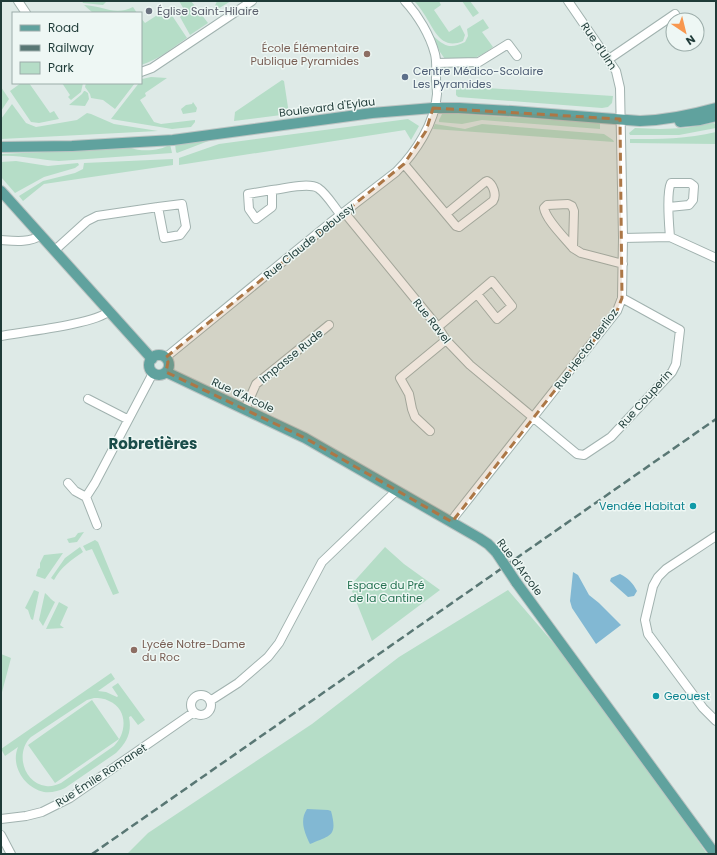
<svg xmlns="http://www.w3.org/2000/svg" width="717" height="855" viewBox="0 0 717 855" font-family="Poppins,sans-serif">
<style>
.green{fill:#b5ddc7;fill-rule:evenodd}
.water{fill:#82b8d3}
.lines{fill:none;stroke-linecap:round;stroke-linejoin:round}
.minor-casing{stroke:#a1b2af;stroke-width:10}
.major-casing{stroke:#bcc4c3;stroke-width:12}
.minor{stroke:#fff;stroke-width:8}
.major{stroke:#60a29e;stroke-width:10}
.rail{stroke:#597774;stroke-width:2.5;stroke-dasharray:8 4;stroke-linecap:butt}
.major-bridge-casing{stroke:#bcc4c3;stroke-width:12;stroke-linecap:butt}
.major-bridge{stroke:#60a29e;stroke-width:10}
.marked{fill:#ac7746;fill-opacity:0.2;stroke:#ac7746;stroke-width:3;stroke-dasharray:8 5;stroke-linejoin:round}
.worship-dot{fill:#6b7280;stroke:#eef7f4;stroke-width:1.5}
.education-dot{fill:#8d6e63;stroke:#eef7f4;stroke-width:1.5}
.service-dot{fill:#5c6f8a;stroke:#eef7f4;stroke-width:1.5}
.culture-dot{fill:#0f9aa8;stroke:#eef7f4;stroke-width:1.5}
.labels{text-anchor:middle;stroke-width:3;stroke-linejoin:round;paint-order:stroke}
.worship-label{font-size:11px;fill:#5b616d;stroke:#eef7f4;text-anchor:start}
.street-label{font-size:11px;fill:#1f3b38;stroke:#eef7f4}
.education-label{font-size:11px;fill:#785e54;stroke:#eef7f4;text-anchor:end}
.service-label{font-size:11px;fill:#4e5e75;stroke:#eef7f4;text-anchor:start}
.culture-label{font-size:11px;fill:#0d838f;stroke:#eef7f4;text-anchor:end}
.park-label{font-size:11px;fill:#277353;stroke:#eef7f4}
.district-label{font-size:15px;font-weight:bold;fill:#1a4d4a;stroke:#eef7f4}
</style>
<rect width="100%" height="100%" fill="#deeae7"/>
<path class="green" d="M82,1H107L103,5L83,3Z
M179,1H191L208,23L190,35L180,17L185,11Z
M217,1H231L216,10L214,8Z
M414,1H439L441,5L434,10L449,32L460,25L465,35L463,41C441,51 434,29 424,14C421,9 418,5 414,1Z
M462,1H470L479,13L473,17Z
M84,5C103,6 115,16 133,7L137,13H93Z
M169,11L187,38C172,48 158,60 141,65V18L145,23L159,14L161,16Z
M483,19L489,28L482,32L493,47C474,62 468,59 445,59L440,52L433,36C446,47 450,49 465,42L468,36L467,29Z
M151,77L167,78L145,93L146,96L140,100L154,122L161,124L195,120V122L191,127L172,129L111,119L139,83H141L142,79Z
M282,80L284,81L289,114L234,121L235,112Z
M21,83H29L50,113L54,111L59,119L39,123L31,122L10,91Z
M62,83H83L81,92L71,100L68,97L70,95Z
M86,83H135L115,109L103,100L91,98L90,94L85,87Z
M456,86L613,96L612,103L608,107L602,108L458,97L456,95Z
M1,87L9,99L1,111Z
M84,91H85L88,93L89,99L85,106L69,105L82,94Z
M193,102L197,108L196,112L183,114L181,109L186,105L192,104Z
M12,104L26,123L36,127L77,120L87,113L91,114L114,124L158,131L1,139V119Z
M442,114H461L600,123V129L482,120L462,124L439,122V120Z
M408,119L419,126L411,140L405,130L179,165V158L219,144Z
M713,123L716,124V128L679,135H630L629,133L635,128L660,129L685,128Z
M435,124L465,129L482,124L604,134L613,140L614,142L433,129Z
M716,132V144L630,143V139C659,139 688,139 716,132Z
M211,140L177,153L176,152L175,144Z
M170,144L172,153L59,161C38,160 21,155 1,156V154L131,148C141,152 162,151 170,144Z
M173,159V165L44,184L23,201L19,196L43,181L75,173L83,169L84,163Z
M16,161L48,166L78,163L79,165L75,168L44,177L15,193L1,177V162Z
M84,532L77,542L69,543L67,539L75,537L78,533Z
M95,540L98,542L119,593L113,595L92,549L86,551L83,546Z
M80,547L83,552C71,560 61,567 54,580L51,578L65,558Z
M385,547L404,564L440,590L372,641L350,586Z
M63,553L45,579L36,576L38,569L40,568V563L44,555Z
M34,590L39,592L33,620L31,619L28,610L25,608Z
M508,590L604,702L707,854H127L148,833L312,724L399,657Z
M45,593C49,596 50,599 55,602L43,626L39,620Z
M59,602L68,607L60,625L64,628L46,629Z
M1,654L11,658L1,696Z
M111,673L115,679L98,691L106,692L117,697L118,696L112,687L118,683L145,720L138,725L131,716L129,717C132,732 127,742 116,753L65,788C59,791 51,793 44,792C25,788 10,766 18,747L5,756L1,749ZM94,698C99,698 104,698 109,701C128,709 127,733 114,746L61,783C56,785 51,787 46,786C23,783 15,752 31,737L87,700Z
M92,700L119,739L55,783L28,745Z"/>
<path class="water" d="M573,572L578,575L589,595L599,603L621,625L596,644L572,608L570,601Z
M620,574C628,578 633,583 637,591L634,596L628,597L610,581L611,578Z
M307,809L328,810L331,811C338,837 330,835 310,844C305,833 299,821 307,809Z"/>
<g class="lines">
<defs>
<path id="minor" d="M18,1L26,13
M609,59L675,14
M436,63L479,62L508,44L517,56
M141,72L152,68L252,1
M404,164L456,226L459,227L493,201C497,195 493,184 487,181L485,182L446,214
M272,190V207L256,219L249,209L248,194Z
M272,190C284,189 308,182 318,188C327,194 334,207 341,215
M182,204L186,227L180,235L164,238L158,207Z
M669,207L689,205L693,200L694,186L690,183H671C666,193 669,224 670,237
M344,212L438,327L446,340L470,365L577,454L584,455L611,437L672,372L676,364L680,330L622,298
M623,238L670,237L716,258
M1,240C14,241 30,243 41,235
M573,248L574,211L572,206L568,204L547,205L544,208C546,220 565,238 573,248L581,253L623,264
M55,250L87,221L97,216L158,207
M438,327L492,281L512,306L497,319L477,294
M1,336C23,332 96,324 109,311
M165,358L330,223L396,172C416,152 435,123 437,94C437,89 436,84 436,79C436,71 437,62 435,54C430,35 418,15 405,1
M88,399L127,419
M245,409L256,384L329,325
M430,431L415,417L412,409L409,394L400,378L446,340
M68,483L75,491L86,497L95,483L153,373
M86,497L97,525
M452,522L455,516L617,311L622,298L623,238L620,88L616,71L568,1
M716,536L666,569L658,577L653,586L645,620L648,634L703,708L716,721
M191 705a10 10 0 1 1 20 0a10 10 0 1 1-20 0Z
M210,701L238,683L268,657L279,643L322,562L396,491
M1,819L26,816L42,812L70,798L194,712
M1,835L11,854"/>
<path id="major" d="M680,122L700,120L716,116
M1,147L72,146L173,140L372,113L433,108H459L512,111L640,121C666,120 691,115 716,108
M1,191L152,359
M149 365a10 10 0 1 1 20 0a10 10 0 1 1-20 0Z
M166,372L305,438L479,538L488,544L496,552
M516,582L715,854"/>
</defs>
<use href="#minor" class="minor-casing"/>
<use href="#major" class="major-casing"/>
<use href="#minor" class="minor"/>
<use href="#major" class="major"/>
<path class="rail" d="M92,854L716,419"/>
<defs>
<path id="major-bridge" d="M496,552L516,582"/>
</defs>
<use href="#major-bridge" class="major-bridge-casing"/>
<use href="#major-bridge" class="major-bridge"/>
</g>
<path class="marked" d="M433,108L620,119L622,298L617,311L452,522L305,438L166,372L168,362L165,358L404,164L426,131Z"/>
<circle class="worship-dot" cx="149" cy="11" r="4"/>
<g class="education-dot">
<circle cx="367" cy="54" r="4"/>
<circle cx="134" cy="650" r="4"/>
</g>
<circle class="service-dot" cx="405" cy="77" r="4"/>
<g class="culture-dot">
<circle cx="693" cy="506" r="4"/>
<circle cx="656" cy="696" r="4"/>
</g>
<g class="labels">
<g class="worship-label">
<text x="157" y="15">Église Saint-Hilaire</text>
</g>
<g class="street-label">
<text transform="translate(599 46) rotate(56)" y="4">Rue d'Ulm</text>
<text transform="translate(327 107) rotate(-7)" y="4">Boulevard d'Eylau</text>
<text transform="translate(309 241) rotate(-39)" y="4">Rue Claude Debussy</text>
<text transform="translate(432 321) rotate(52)" y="4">Rue Ravel</text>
<text transform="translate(586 349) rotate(-53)" y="4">Rue Hector Berlioz</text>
<text transform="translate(291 356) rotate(-39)" y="4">Impasse Rude</text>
<text transform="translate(243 395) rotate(25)" y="4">Rue d'Arcole</text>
<text transform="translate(645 399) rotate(-48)" y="4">Rue Couperin</text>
<text transform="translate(520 567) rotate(53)" y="4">Rue d'Arcole</text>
<text transform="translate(101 775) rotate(-33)" y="4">Rue Émile Romanet</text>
</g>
<g class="education-label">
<text x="359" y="52">École Élémentaire<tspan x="359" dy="13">Publique Pyramides</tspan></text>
<text x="142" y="648" text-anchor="start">Lycée Notre-Dame<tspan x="142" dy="13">du Roc</tspan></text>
</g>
<g class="service-label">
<text x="413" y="75">Centre Médico-Scolaire<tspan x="413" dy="13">Les Pyramides</tspan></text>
</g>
<g class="culture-label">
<text x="685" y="510">Vendée Habitat</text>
<text x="664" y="700" text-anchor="start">Geouest</text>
</g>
<g class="park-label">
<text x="386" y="589">Espace du Pré<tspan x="386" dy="13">de la Cantine</tspan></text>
</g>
<g class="district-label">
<text x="153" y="449">Robretières</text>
</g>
</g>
<rect width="717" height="855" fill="none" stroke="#1f3b38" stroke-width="4"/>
<rect x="12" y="12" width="130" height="72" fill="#eef7f4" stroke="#9baca9"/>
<rect x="20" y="25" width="20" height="6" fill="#60a29e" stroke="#9baca9"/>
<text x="48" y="32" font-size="12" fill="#1f3b38">Road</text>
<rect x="20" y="45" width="20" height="6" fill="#597774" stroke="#9baca9"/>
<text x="48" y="52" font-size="12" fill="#1f3b38">Railway</text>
<rect x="20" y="62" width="20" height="12" fill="#b5ddc7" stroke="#9baca9"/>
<text x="48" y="72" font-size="12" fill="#1f3b38">Park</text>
<g transform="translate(685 32) rotate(145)"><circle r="19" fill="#eef7f4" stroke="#9baca9"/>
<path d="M0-3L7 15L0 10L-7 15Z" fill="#f8974e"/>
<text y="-6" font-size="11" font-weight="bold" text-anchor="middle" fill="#1f3b38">N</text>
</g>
</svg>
